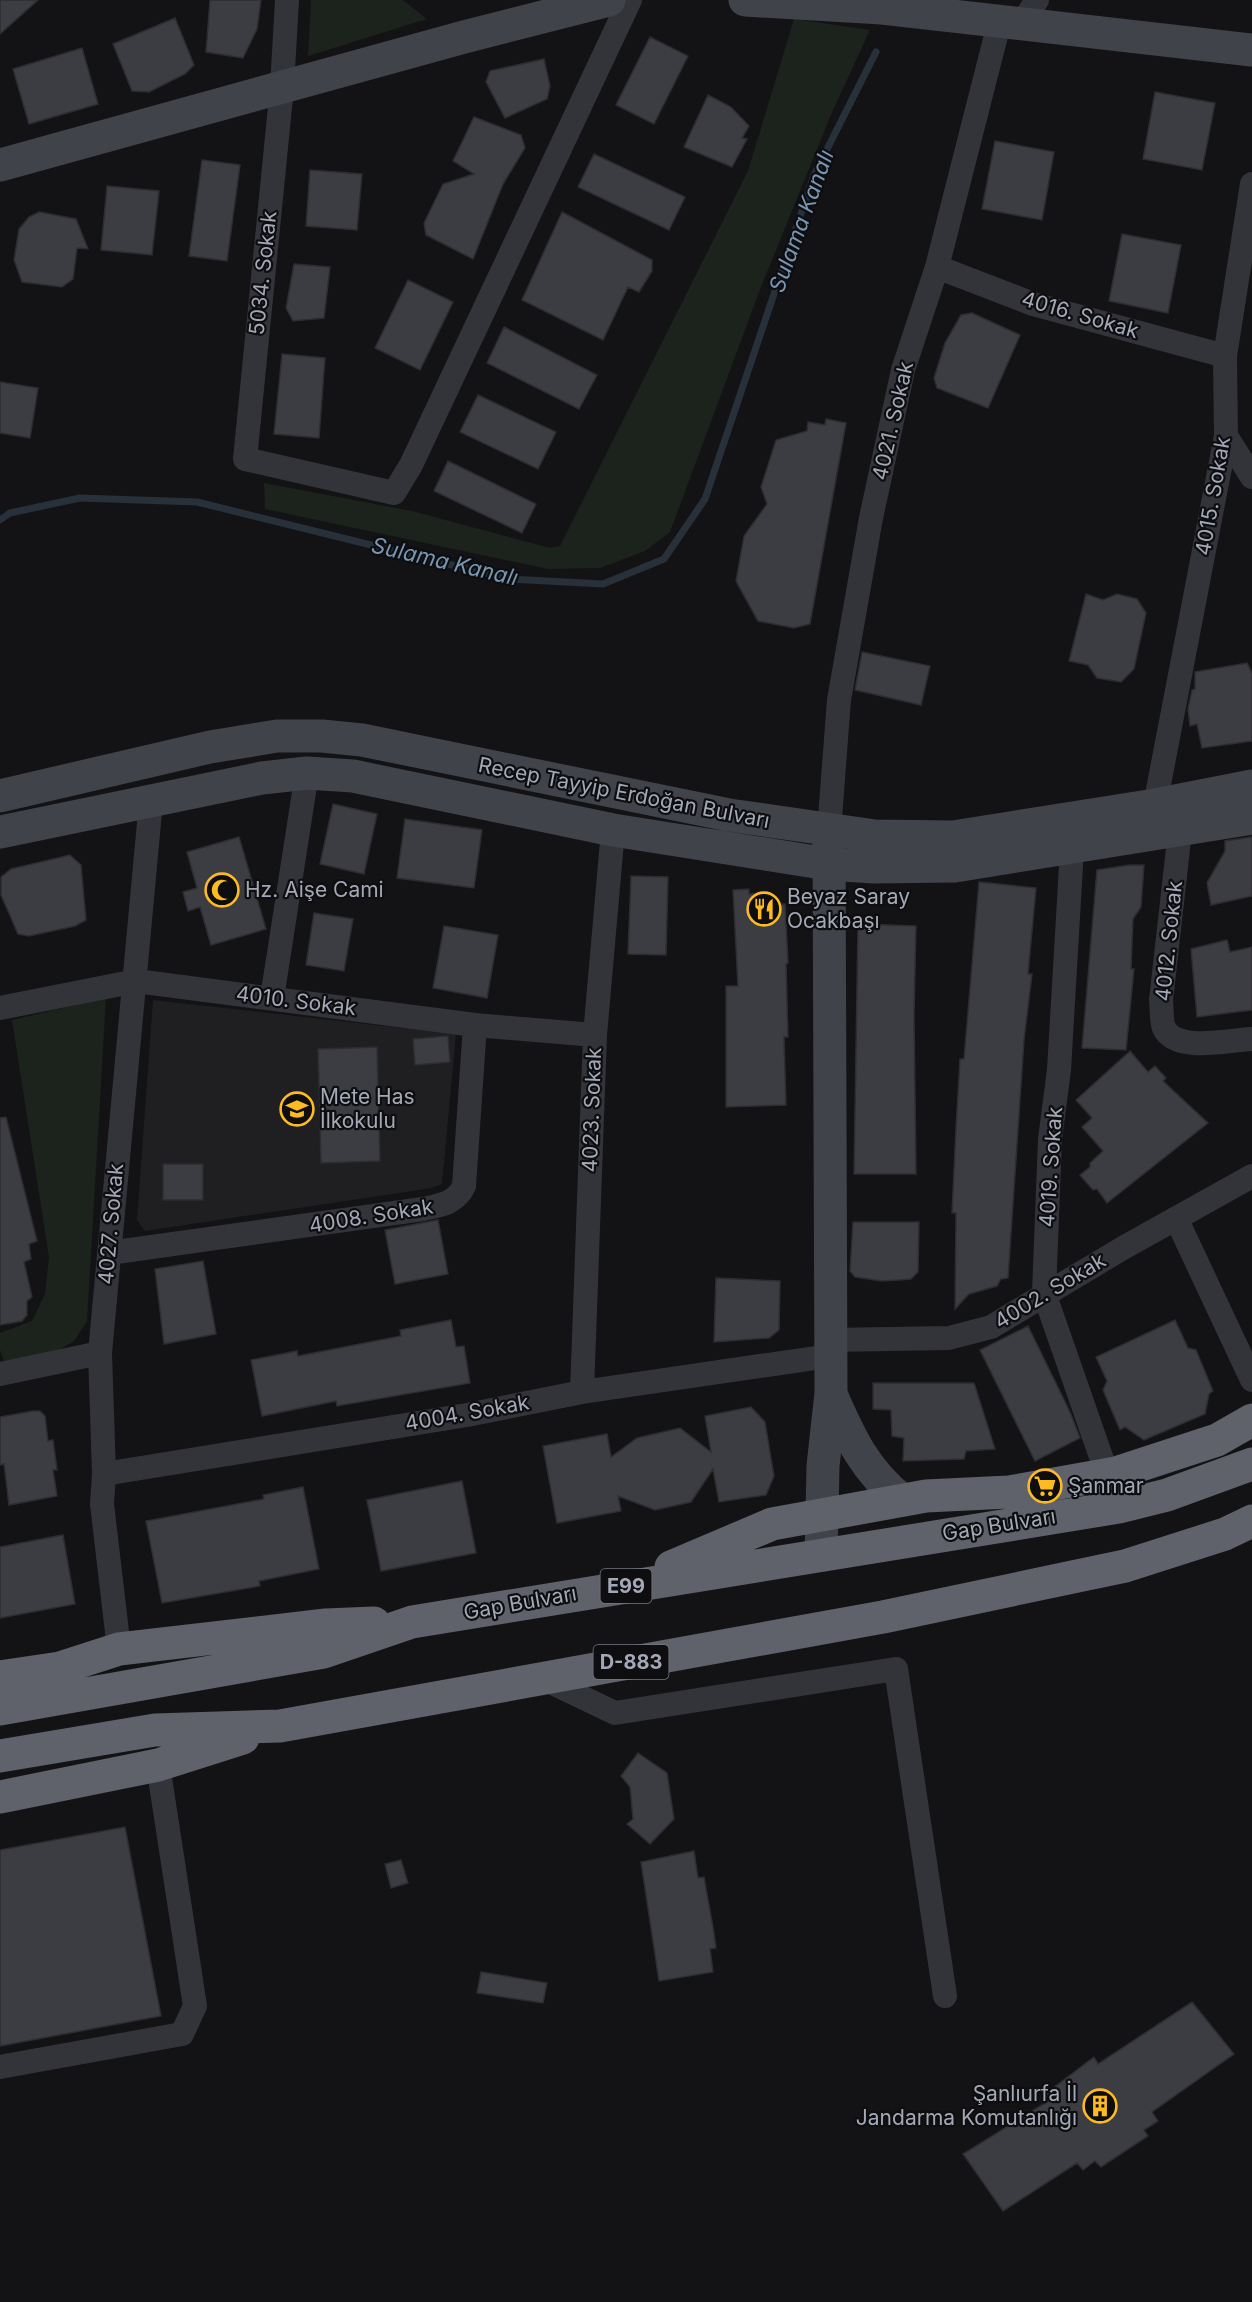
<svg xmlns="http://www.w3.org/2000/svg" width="1252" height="2302" viewBox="0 0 1252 2302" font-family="Inter,sans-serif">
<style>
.built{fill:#1f1f22}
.green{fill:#1b231c}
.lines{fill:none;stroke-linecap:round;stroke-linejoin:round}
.stream{stroke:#283139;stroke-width:7}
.building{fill:#3c3d42;stroke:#2d2d31;stroke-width:1.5}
.street{stroke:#33343a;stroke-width:24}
.secondary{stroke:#41434a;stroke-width:33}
.highway{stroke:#5f626b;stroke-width:33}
.labels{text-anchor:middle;stroke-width:4.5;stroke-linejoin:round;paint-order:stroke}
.shield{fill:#0e0e10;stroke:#767a84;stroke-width:1.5}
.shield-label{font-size:20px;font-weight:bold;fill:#a3a8b6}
.street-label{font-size:21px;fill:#a3a8b6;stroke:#0e0e10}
.poi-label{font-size:21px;fill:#a3a8b6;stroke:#0e0e10;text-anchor:start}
.water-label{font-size:22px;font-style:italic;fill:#7896b4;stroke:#0e0e10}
</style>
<rect width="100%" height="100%" fill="#131315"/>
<path class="built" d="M153,1000L456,1034L442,1184L432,1188L145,1231L137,1220Z"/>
<path class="green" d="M311,0H403L427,19L308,56Z
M794,19L870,30L833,110L761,287L670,532L645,551L600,568L548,569L265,509L264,483L412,511L550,548L560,546L748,171Z
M106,998L87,1321L74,1341L57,1351L4,1361L0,1350V1333L32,1321L45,1294L49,1257L12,1020Z"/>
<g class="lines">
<path class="stream" d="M0,520L10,513L80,498L197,502L509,579L603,584L664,559L705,499L814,175L876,52"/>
</g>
<path class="building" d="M0,0H38L0,34Z
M210,0H261L257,29L243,58L206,52Z
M175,18L194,65L185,74L149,92L132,91L113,44Z
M650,37L688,56L654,124L616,105Z
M82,48L98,104L29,124L13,69Z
M544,59L550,86L547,99L505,118L486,82L490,71Z
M1155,92L1215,103L1202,170L1143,159Z
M708,95L731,107L749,126L742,138L747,139L732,167L684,147Z
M474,117L521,135L525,148L503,184L473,259L426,235L424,223L443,184L474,174L453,161Z
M995,141L1054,152L1042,220L982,209Z
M594,154L685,197L669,230L578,187Z
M202,160L240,165L227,261L189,256Z
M310,170L362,174L357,230L306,226Z
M107,186L159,191L152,255L101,250Z
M39,212L76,219L88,249L77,248L73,279L62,287L22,282L14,260L19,229L29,217Z
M562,212L652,260V271L639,292L628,287L603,340L522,300Z
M1122,234L1181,245L1168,313L1109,301Z
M294,264L330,267L324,318L293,321L286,308Z
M408,280L453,302L420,370L375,348Z
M972,313L1020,335L988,408L937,388L934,378L945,343L961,315Z
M504,327L597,375L579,409L487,363Z
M282,354L325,358L319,438L274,434Z
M0,382L38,388L30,438L0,433Z
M478,395L556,432L538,469L460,432Z
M826,419L846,423L810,624L794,628L758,621L736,581L744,536L767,504L761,487L776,440L807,431L808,422L825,425Z
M448,461L536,504L522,533L434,491Z
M1086,594L1103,600L1117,594L1137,599L1146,613L1134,669L1121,682L1097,678L1088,665L1069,661Z
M862,652L930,666L921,705L855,690Z
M1247,663L1252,673V741L1202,748L1197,724L1190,726L1188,709L1192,690L1195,689V672Z
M333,804L377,814L364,874L320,864Z
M405,819L482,830L474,888L397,878Z
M239,837L266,929L211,945L200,907L188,911L183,892L197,888L187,852Z
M1252,837V896L1211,905L1207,883L1225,851V841Z
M70,855L81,865L86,920L75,926L29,936L18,934L1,895V877L11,869Z
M1130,865H1144L1141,907L1133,919L1131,969H1134L1126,1050L1082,1048L1097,870Z
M631,876L668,877L666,955L628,954Z
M979,882L1036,888L1028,974H1032L1024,1040L1008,1278L1001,1279L997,1286L969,1294L955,1309L956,1213H952L956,1128L960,1059H964Z
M749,889V894L763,893V905L785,904L788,963L786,964L788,1037H784L786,1105L726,1107V986H738L733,890Z
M314,913L353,919L344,971L306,965Z
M858,924L916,926L914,1014L916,1174H854Z
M444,926L498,935L487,998L433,988Z
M1227,940L1230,952L1252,947V1010L1197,1017L1191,949Z
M448,1036L450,1062L415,1065L413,1039Z
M377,1047L380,1161L321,1163L318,1049Z
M1130,1051L1148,1072L1155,1066L1166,1078L1163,1081L1208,1123L1107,1203L1097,1189L1093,1190L1080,1175L1090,1167V1163L1103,1151L1082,1127L1092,1118L1076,1100Z
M6,1117L37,1241L29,1244L31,1259L24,1262L32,1297L27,1301V1315L22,1321L0,1325V1118Z
M163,1164H203V1200H163Z
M438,1220L448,1274L395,1284L385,1230Z
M853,1222H919L918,1272L911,1279L899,1280L882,1281L855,1277L850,1271Z
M203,1261L216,1334L164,1344L155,1269Z
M716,1278L780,1281L779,1330L769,1338L714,1342Z
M451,1320L456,1347L464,1346L470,1383L337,1406L336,1401L262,1416L251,1360L297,1351L298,1356L401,1336L400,1330Z
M1175,1320L1188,1348L1196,1350L1213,1391L1209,1394L1205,1414L1144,1440L1125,1427L1120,1430L1103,1390L1107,1381L1096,1357Z
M1028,1326L1070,1412L1080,1438L1035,1461L980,1350Z
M873,1383H974L995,1449L966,1451L964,1459L903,1461L904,1438L892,1436L891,1410L873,1409Z
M751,1407L765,1422L774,1476L766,1495L719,1502L713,1469L691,1502L655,1510L618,1496L621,1511L557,1523L543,1446L607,1434L611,1457L637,1438L680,1428L711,1452L705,1416Z
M33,1411H40L45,1416L48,1441L53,1440L57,1470H53L57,1496L9,1505L4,1464L0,1465V1417Z
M462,1481L476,1553L381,1571L367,1500Z
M303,1487L319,1569L259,1581L260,1586L162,1603L146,1521L264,1499L263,1495Z
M63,1535L75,1604L0,1618V1547Z
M638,1753L667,1773L674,1819L650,1844L627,1824L633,1819L630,1787L621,1776Z
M125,1827L161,2016L0,2046V1850Z
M694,1851L698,1878L704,1877L713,1927L716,1948L710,1949L713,1972L659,1981L641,1862Z
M401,1860L408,1883L391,1888L385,1864Z
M481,1972L547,1983L543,2003L477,1993Z
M1192,2002L1234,2054L1152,2112L1158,2121L1144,2130L1148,2136L1101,2167L1095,2161L1083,2170L1077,2163L1003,2211L963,2154L1050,2100L1045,2094L1094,2057L1098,2064Z"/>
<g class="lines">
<path class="street" d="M287,0L282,87L245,459L394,493L411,465L630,0
M1022,23L1037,0
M937,267L1033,304L1225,356
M1226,436L1252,477
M1155,805L1226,436L1225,356L1252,184
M829,831L839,700L871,518L903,370L937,267L1000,20
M1180,831L1161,1000C1162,1008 1161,1021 1164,1028C1176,1053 1229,1040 1252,1039
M1072,849L1059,1070L1050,1139L1044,1293L1107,1474
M272,998L307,773
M0,1008L136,981L475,1025L595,1035
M1176,1218L1252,1380
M109,1253L423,1209C441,1205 456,1203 464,1186L475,1025
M829,1340L949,1338L991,1327L1123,1248L1252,1176
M0,1374L100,1353
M582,1392L595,1035L613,830
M104,1474L467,1415L582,1392L829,1356
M119,1649L102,1504L104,1474L100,1353L151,801
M542,1678L615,1713L896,1669L945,1996
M0,2067L182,2034L195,2006L158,1765"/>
<path class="secondary" d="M745,0L882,8L1252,50
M0,165L464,37L609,0
M0,796L210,747L277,736H322L362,740L729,815L875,836L953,837L1155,805L1252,786
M0,832L262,778L307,773L353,776L613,830L828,864L874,867L955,866L1252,818
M831,1394C849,1436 865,1471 902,1500
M821,1555L823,1466L831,1393L829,841"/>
<path class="highway" d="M671,1567L772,1524L926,1496L1009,1492L1116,1473L1217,1440L1252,1420
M0,1677L60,1668L119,1649L326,1625L374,1623
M0,1709L324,1652L412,1622L1119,1507L1167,1495L1252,1464
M0,1756L155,1730L280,1726L883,1617L1125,1566L1225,1534L1252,1521
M0,1797L158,1765L243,1738"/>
</g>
<defs>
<symbol id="mosque-ring" viewBox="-11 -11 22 22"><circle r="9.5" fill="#0e0e10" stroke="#fdbb23" stroke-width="1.5"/><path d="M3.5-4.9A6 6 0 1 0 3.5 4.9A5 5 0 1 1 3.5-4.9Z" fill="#fdbb23"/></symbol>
<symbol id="restaurant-ring" viewBox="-11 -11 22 22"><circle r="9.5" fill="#0e0e10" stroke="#fdbb23" stroke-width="1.5"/><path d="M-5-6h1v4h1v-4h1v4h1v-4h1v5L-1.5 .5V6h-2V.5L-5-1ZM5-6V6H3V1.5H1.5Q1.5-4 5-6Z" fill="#fdbb23"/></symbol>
<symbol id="school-ring" viewBox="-11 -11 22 22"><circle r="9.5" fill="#0e0e10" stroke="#fdbb23" stroke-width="1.5"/><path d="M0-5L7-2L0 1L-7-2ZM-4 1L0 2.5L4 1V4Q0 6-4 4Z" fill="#fdbb23"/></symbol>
<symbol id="supermarket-ring" viewBox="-11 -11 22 22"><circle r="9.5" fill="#0e0e10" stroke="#fdbb23" stroke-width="1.5"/><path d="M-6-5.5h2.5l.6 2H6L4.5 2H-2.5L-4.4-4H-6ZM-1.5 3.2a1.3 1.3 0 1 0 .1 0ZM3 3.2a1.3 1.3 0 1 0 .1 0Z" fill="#fdbb23"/></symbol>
<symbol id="building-ring" viewBox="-11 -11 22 22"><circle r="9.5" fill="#0e0e10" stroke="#fdbb23" stroke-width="1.5"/><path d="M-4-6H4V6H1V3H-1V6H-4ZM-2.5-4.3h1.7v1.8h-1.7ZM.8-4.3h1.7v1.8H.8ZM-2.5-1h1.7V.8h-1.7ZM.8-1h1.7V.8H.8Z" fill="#fdbb23"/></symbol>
</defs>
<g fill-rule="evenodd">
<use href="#mosque-ring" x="203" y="871" width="38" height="38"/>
<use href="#restaurant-ring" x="745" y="890" width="38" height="38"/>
<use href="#school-ring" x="278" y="1090" width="38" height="38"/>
<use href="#supermarket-ring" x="1026" y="1467" width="38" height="38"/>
<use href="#building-ring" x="1081" y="2087" width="38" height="38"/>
</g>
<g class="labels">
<g class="shield">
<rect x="600.5" y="1569" width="51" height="34" rx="4.5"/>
<rect x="593.5" y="1645" width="75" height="34" rx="4.5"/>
</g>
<g class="shield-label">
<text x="626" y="1593">E99</text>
<text x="631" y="1669">D-883</text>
</g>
<g class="street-label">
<text transform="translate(263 273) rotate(-84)" y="7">5034. Sokak</text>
<text transform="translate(1080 315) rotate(16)" y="7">4016. Sokak</text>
<text transform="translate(893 421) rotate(-77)" y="7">4021. Sokak</text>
<text transform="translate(1213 496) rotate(-80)" y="7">4015. Sokak</text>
<text transform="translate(624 793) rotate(11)" y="7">Recep Tayyip Erdoğan Bulvarı</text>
<text transform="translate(1169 941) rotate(-84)" y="7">4012. Sokak</text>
<text transform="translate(296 1001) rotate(7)" y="7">4010. Sokak</text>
<text transform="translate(592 1110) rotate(-88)" y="7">4023. Sokak</text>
<text transform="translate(1051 1167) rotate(-86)" y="7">4019. Sokak</text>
<text transform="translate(371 1216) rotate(-9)" y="7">4008. Sokak</text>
<text transform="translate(111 1224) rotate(-85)" y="7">4027. Sokak</text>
<text transform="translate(1050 1291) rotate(-31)" y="7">4002. Sokak</text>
<text transform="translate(467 1413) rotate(-10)" y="7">4004. Sokak</text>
<text transform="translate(999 1525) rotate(-9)" y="7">Gap Bulvarı</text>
<text transform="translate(520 1603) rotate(-10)" y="7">Gap Bulvarı</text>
</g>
<g class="poi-label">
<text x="245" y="897">Hz. Aişe Cami</text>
<text x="787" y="904">Beyaz Saray<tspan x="787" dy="24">Ocakbaşı</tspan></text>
<text x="320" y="1104">Mete Has<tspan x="320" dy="24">İlkokulu</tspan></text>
<text x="1068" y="1493">Şanmar</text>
<text x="1077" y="2101" text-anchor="end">Şanlıurfa İl<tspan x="1077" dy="24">Jandarma Komutanlığı</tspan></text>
</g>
<g class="water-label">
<text transform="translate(801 221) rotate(-70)" y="8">Sulama Kanalı</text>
<text transform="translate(445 561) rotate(13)" y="8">Sulama Kanalı</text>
</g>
</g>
</svg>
